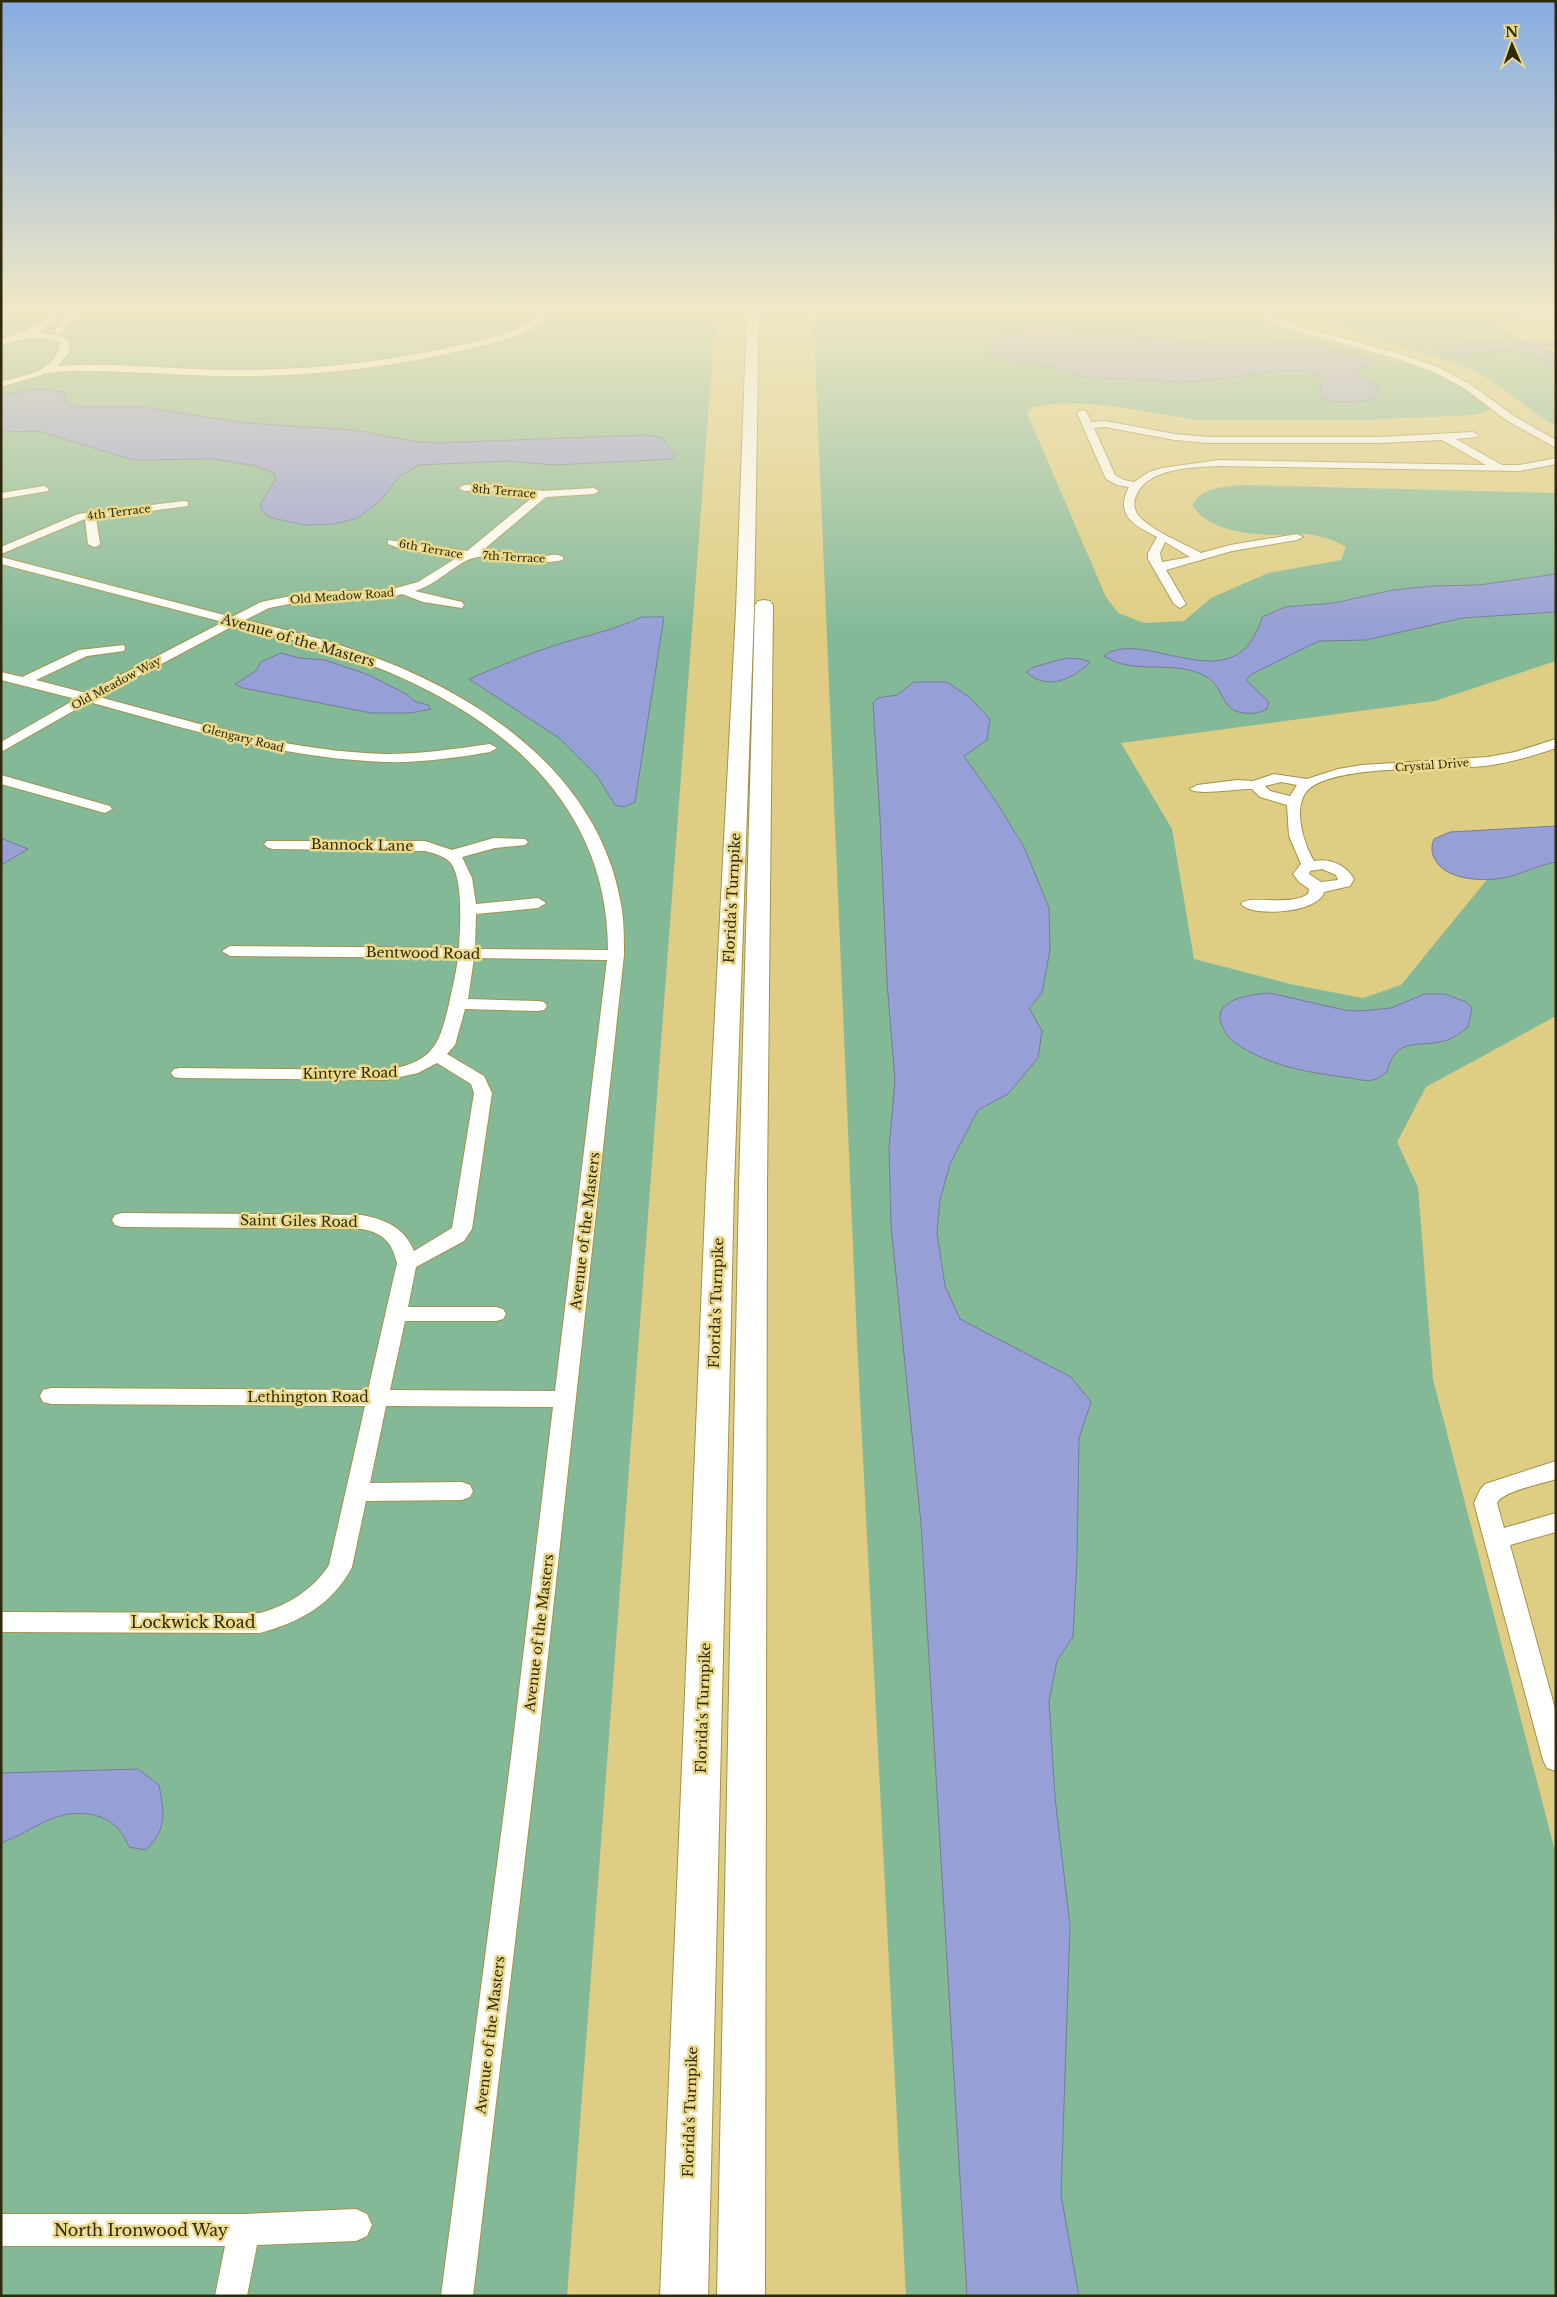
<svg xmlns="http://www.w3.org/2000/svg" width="1557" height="2297" viewBox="0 0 1557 2297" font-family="'Libre Baskerville',serif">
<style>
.green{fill:#84b998}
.water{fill:#969fd6;stroke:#777c98}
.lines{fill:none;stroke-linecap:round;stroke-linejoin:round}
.street-casing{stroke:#a39248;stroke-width:2}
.highway-casing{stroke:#a39248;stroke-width:2}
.street{fill:#fff;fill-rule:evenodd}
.highway{fill:#fff;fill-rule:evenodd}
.labels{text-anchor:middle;stroke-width:5;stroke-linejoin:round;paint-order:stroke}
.far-street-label{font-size:11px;fill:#302909;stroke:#ebda8e}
.street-label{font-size:14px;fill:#302909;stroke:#ebda8e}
.near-street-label{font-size:16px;fill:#302909;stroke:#ebda8e}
</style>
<rect width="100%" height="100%" fill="#decd82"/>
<path class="green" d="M1,310H716L567,2296H1Z
M813,310H1250L1297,334L1416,366L1447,378L1465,388L1493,409L1474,415L1358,420H1197L1106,405L1062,403L1033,407L1027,413L1106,597L1118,613L1144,623L1184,621L1211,598L1268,573L1341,560L1346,547C1333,539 1321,536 1306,534C1298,533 1288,535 1279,535C1250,535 1208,531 1192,505C1204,486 1220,488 1240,485L1556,493V661L1435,701L1121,743L1172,829L1194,959L1290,984L1363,998L1401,985L1503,860L1556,833V1016L1426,1087L1397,1142L1418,1187L1433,1379L1556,1855V2296H906L857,1341Z
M1294,310H1486L1509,335L1556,361V426C1524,408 1497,379 1462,366C1407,345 1348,336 1294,310Z"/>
<path class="water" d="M1037,329L1104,332L1186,343L1255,345L1300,341L1372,360L1370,365L1356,372L1357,374L1376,386L1379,394L1372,401L1338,402L1327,401L1320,396V385L1324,383L1318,374L1308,371H1278L1212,380L1183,382L1084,377L1053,367L1003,360L991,355L987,350C994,332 1021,330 1037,329Z
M1517,340L1536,343L1556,342V346H1543L1542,348L1556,355V374L1544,360L1517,349L1458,356L1445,354L1435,346Z
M37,389L65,392V401L69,405L78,407H142L245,423L354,430L412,441L435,443L648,435L662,438L675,455L673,459L554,465L508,461L419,465L399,477L381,500L358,518L334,524L303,525L269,517L261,510V503L276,479L274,473L256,466L214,459L133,460L38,431L1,432V395Z
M1556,574L1555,612L1463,618L1366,640L1319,641L1252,674L1246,680L1269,702L1267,709C1259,713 1254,714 1245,713C1220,712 1224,685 1205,676C1174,659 1134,676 1104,656C1139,628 1221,693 1253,638C1257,631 1261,624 1262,617L1285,607L1334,603L1393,590L1433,586L1479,585Z
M642,617H664L635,802L624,807L615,805L597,776L559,738L469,679C498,667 527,654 556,645C585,636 614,630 642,617Z
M281,653L299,658L325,660L369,675L408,695L414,701L428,705L431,709L410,713H371L243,688L235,684L256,671L261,662Z
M1066,658L1080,659L1090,662C1072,680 1047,691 1026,672L1034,667Z
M914,682H947L969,697L990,719L987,740L964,756L995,800L1024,847L1049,908L1050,950L1042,993L1029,1008L1042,1031L1038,1058L1008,1094L978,1110L950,1164L940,1200L937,1233L945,1286L960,1319L1071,1377L1091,1402L1079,1438L1077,1559L1073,1637L1057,1661L1049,1701L1055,1797L1070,1926L1061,2195L1079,2296H967L921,1524L891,1226L889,1148L895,1080L887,982L880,818L873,703L878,698L897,695Z
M1556,826V862C1539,865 1524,873 1508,877C1488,882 1452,881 1438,864C1432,856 1430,849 1434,839L1450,832Z
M1,838L28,849L1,865Z
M1270,993L1344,1010L1360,1011L1391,1008L1424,994H1445L1466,1002L1472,1008L1468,1027C1460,1033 1453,1039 1444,1041C1418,1048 1395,1036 1387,1072C1383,1075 1378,1079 1373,1080C1367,1082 1357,1079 1350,1078C1311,1073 1266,1066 1234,1042C1228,1038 1225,1032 1222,1026C1210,999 1252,994 1270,993Z
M138,1769L159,1785C164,1813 168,1828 146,1850L129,1847C122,1830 113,1820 94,1815C56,1807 36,1830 1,1843V1773Z"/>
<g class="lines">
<defs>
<path id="street" d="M55,310H64L39,333L62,336L70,342L69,352L58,366C112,362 166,369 221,370C303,371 385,363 465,344C490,338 527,332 543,310H552C534,336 497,342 468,349C398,366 326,375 254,376C191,377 130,370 67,371L48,373L1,387V381C24,377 57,370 60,343C43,333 20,340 1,345V339C26,332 36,327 55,310Z
M71,310H80L61,334H55V330Z
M1255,310C1268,310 1277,320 1290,324L1404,355L1440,368L1470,384L1514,416L1556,440V448L1506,420L1464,388L1434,372L1398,359L1272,324Z
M1556,313V319L1512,323L1508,320L1512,317Z
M1082,410L1086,411L1091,422L1105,421L1175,434L1208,437H1379L1473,432L1478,435L1477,437L1456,439L1502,465H1520L1556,458V464L1520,471L1219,466C1194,467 1146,468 1136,496C1133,503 1134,509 1138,515C1150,530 1183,543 1201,553L1230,545L1297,534L1303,537L1297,540L1232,551L1166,570L1186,604L1180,608L1174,604L1148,559V553L1157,537C1135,526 1114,515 1129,487L1117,485L1106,479L1077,413ZM1105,427L1175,440L1208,443H1379L1442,440L1486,465L1219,460L1162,468L1149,472L1134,482L1124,480L1115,475L1094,428ZM1165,542L1190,557L1162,562L1160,553Z
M483,484L543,491L594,488L599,491L594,494L546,497L482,551C502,550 522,557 541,556C549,556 558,552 564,558L562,560C533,568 499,550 473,558C454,564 438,584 415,591L462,602L464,605L462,608L423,602L402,594L389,598L310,600L269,608L245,620C281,629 316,637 351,649C469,688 595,767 620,899C624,917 624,936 624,955L537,1757L473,2296H441L511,1757L553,1407L386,1406L370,1483L462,1482L470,1485L473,1491L470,1497L462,1500L366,1501L352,1567C332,1605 300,1622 260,1633L1,1632V1612L260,1613C288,1605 313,1590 329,1565L365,1406L51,1404L43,1402L40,1396L43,1390L51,1388L368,1390L397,1263C392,1242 383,1233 362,1229L122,1227L115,1225L112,1220L115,1215L122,1213L362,1215C386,1220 404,1227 414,1251L452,1228L474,1093L471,1084L437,1063L418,1073L386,1080L180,1078L174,1077L171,1073L174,1069L180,1068L386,1070C434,1062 439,1045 449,1004C452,989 456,974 458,958L230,956L222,951L230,946L459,948C460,928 464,879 450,862C444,856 433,853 425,851L272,849L267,847L264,844L267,841H425L452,850L494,838L525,839L528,842L525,845L495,848L462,857L472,878L476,904L538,898L546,903L538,908L476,914L475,949L608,950C608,790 480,701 341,654C307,643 271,634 235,625L99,697C193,722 287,751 385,754C420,754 455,749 490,744L497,748L490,752C455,758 420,763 384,762C283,758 186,729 89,702L1,752V742L76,699L1,680V672L22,677L79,650L124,645L125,648L124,651L87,656L36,680L86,693L223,622L1,564V557L232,617L261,602L310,592L389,590L418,582L458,557L404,550L388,544V540L467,551L534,496L483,490L464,491L459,488L464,485ZM474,958L607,960L555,1391L390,1390L405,1321H496L503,1319L506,1314L503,1309L496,1307H408L416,1267L464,1241L472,1229L492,1093L484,1076L447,1054L455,1045L465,1009L538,1011L544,1010L547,1006L544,1002L538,1001L468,999Z
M44,486L49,489L48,491L1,499V493Z
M184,501L188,502V506L96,518L100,544L98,546L94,547L88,544L85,519L1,554V547L78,514Z
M1556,739V748C1533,756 1509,763 1485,766C1446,770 1337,764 1309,789C1291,805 1304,845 1314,861C1330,858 1346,865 1354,879L1350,886L1324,892C1318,914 1250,917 1241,904C1248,894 1289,907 1308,894L1309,889L1299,882L1293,874L1301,864L1289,836L1287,805L1260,797L1252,789C1240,788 1195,796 1190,789L1197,785L1238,780L1253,781L1274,774L1307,779L1338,769L1362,765L1488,757L1515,752ZM1281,782L1297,785L1290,796L1270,791L1265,786ZM1322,869L1336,875L1338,880L1321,882L1309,874L1310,871Z
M1,775L110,806L112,809L105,813L1,784Z
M1556,1461V1479C1542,1484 1503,1491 1497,1503L1504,1528L1556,1513V1532L1510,1545L1556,1712V1771L1547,1768L1543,1760L1474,1503L1480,1490L1485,1484Z
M356,2209L367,2214L372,2225L367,2236L356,2241L257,2245L247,2296H215L225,2246H1V2214H244Z"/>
<path id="highway" d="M747,310H759L754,610L734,1187L708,2296H660L706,1187L736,610Z
M764,600L770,601L773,605L767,1186L765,2296H717L739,1186L755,605L758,601Z"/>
</defs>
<use href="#street" class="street-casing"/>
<use href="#highway" class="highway-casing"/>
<use href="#street" class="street"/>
<use href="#highway" class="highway"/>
</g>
<linearGradient id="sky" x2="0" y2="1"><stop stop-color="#87ace1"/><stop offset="0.49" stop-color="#f0e8c7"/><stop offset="1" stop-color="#f0e8c7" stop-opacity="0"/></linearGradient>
<rect width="1557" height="632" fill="url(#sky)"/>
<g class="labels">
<g class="far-street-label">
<text transform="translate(504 491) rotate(5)" y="4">8th Terrace</text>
<text transform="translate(119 512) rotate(-7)" y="4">4th Terrace</text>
<text transform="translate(431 549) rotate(10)" y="4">6th Terrace</text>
<text transform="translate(514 557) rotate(3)" y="4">7th Terrace</text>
<text transform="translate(342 596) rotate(-4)" y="4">Old Meadow Road</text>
<text transform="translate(116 683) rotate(-28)" y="4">Old Meadow Way</text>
<text transform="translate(243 738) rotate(14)" y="4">Glengary Road</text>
<text transform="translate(1432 765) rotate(-4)" y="4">Crystal Drive</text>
</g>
<g class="street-label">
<text transform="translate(298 640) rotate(16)" y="5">Avenue of the Masters</text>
<text transform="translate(362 845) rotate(1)" y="5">Bannock Lane</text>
<text transform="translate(732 898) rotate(-87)" y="5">Florida's Turnpike</text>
<text transform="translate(423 953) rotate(1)" y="5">Bentwood Road</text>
<text transform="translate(350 1073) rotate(-1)" y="5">Kintyre Road</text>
<text transform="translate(299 1221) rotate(1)" y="5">Saint Giles Road</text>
<text transform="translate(585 1231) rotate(-83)" y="5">Avenue of the Masters</text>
<text transform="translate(716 1303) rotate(-88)" y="5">Florida's Turnpike</text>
<text x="308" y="1402">Lethington Road</text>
<text transform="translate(539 1633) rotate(-83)" y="5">Avenue of the Masters</text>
<text transform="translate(703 1708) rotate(-88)" y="5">Florida's Turnpike</text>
<text transform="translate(490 2035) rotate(-83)" y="5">Avenue of the Masters</text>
<text transform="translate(690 2112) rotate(-88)" y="5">Florida's Turnpike</text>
</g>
<g class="near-street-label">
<text x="193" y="1628">Lockwick Road</text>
<text x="141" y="2236">North Ironwood Way</text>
</g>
</g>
<rect width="1557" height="2297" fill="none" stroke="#302909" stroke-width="5"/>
<g transform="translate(1512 45) rotate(358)" stroke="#ebda8e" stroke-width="4" paint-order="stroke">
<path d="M0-4L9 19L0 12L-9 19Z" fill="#302909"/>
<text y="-8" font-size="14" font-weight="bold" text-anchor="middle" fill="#302909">N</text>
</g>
</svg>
